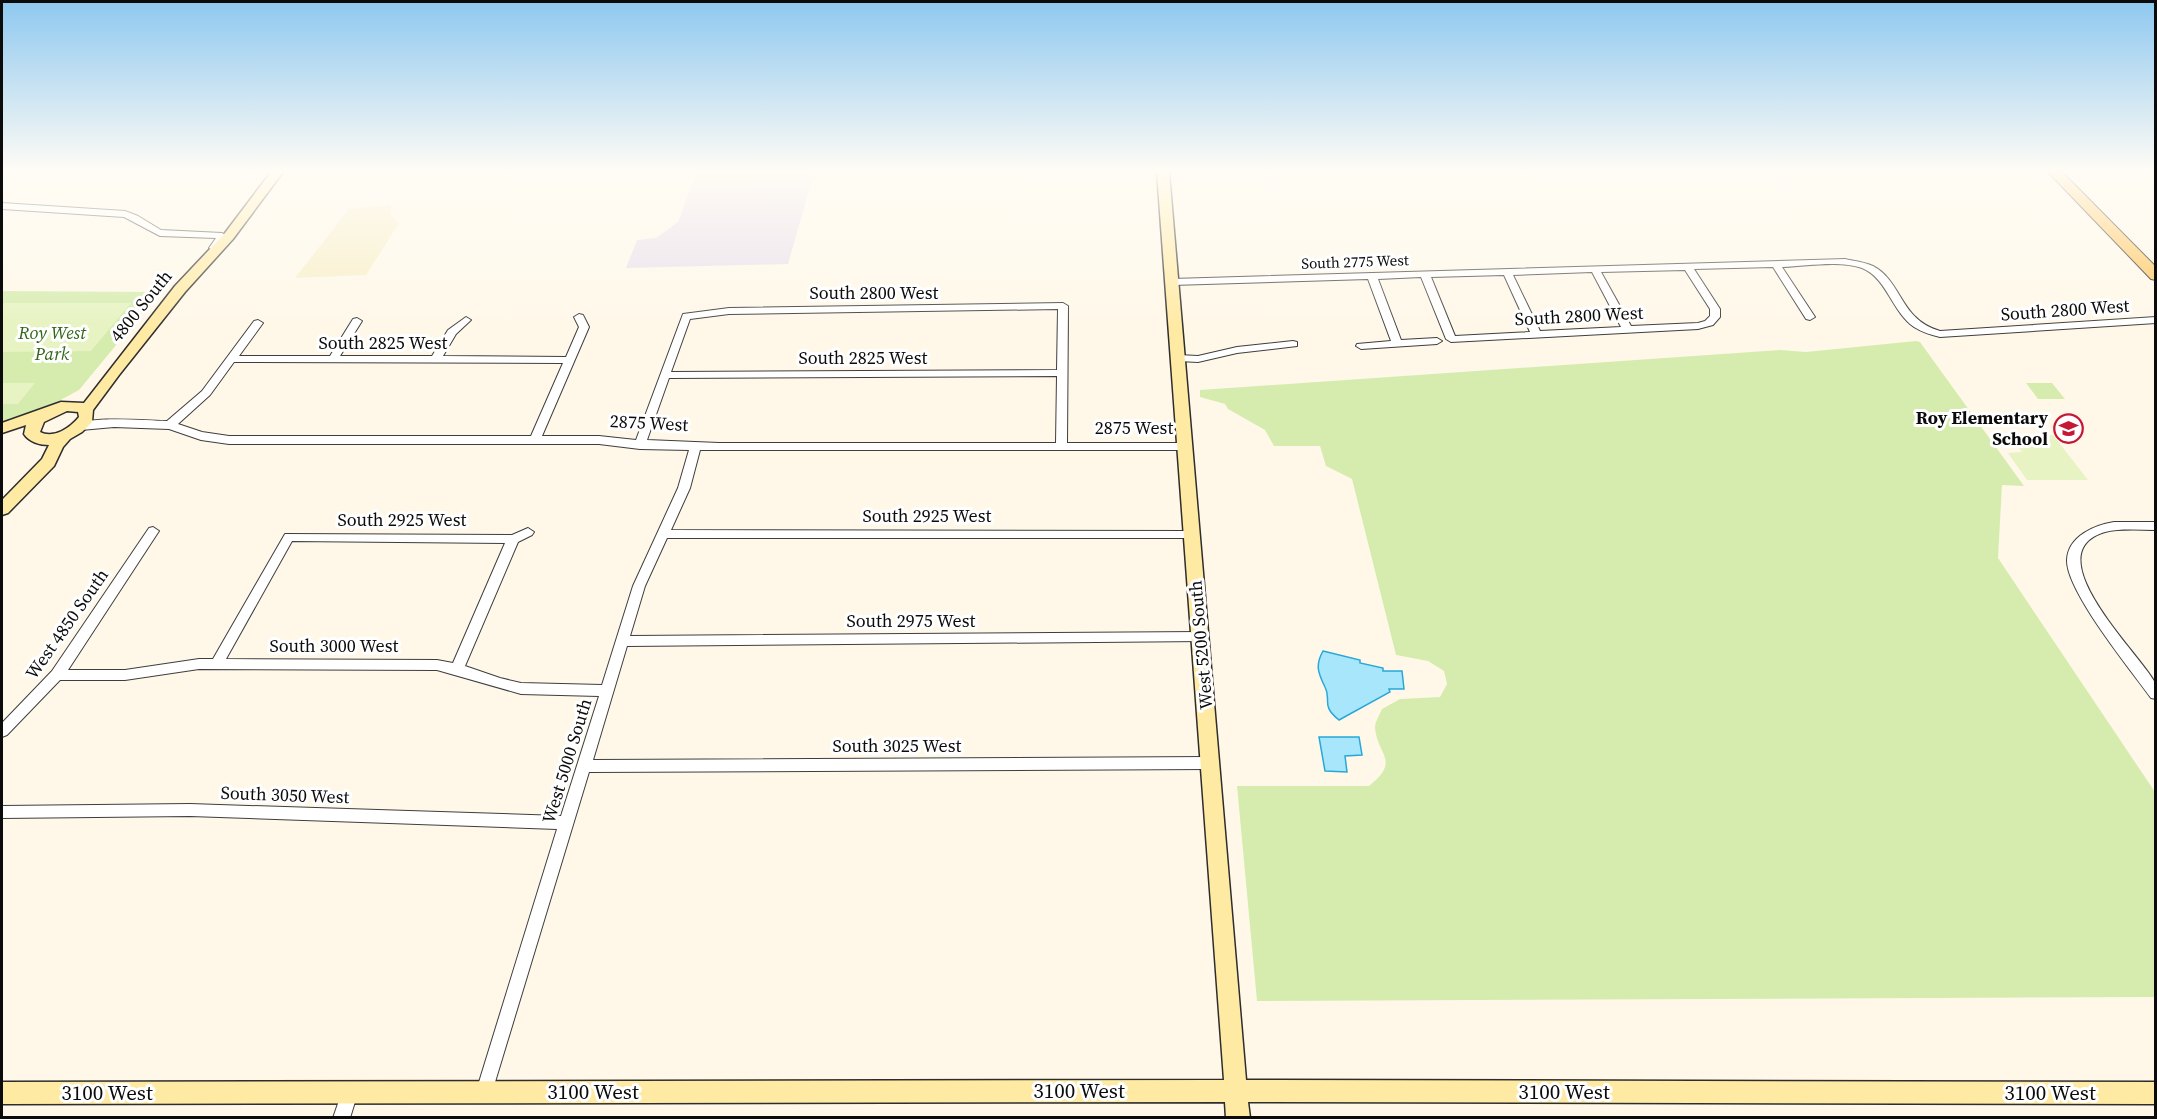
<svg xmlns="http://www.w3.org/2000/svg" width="2157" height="1119" viewBox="0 0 2157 1119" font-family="'Source Serif 4',serif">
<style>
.industrial{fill:#e8deeb}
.farmland{fill:#f7eec7}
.green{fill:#d6ecaf}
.pitch{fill:#e7f3c2}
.water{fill:#a8e6fc;stroke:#29a7d9;stroke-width:1.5}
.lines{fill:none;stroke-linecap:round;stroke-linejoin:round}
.street-casing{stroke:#3e3e3e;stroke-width:2}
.secondary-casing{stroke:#2d2d2d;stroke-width:3}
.primary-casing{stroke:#1c1c1c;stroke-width:2}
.street{fill:#fff;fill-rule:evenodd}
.secondary{fill:#ffeaa4;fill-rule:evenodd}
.primary{fill:#ffc459;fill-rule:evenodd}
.labels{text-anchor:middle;stroke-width:6;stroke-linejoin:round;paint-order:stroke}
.far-street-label{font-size:15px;fill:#0b0b0b;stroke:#fff}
.street-label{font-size:18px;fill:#0b0b0b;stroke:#fff}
.park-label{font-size:18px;font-style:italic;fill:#316717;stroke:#fff}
.poi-label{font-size:18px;font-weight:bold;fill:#0b0b0b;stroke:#fff;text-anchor:end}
.near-street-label{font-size:21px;fill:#0b0b0b;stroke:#fff}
</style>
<rect width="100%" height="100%" fill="#fff8e9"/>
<path class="industrial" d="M696,173H814L788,264L626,268L637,240L656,238L678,222Z"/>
<path class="farmland" d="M391,205V214L399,223L366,275L295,278L349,209Z"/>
<path class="green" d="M2,291L160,292L79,390L33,415L2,422Z
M1916,341L1920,342L2024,486L2002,485L1998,558L2155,792V997L1257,1001L1237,786H1369C1402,760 1376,754 1375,727C1375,722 1380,714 1382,709L1400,699L1440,697L1447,684L1444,671L1428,661L1396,655L1352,479L1326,466L1320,446H1274L1265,430L1228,409L1225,404L1200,397V390L1780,350L1806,352Z
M2026,383H2052L2065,399H2038Z"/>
<path class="pitch" d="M4,303H131L91,351L2,352V306Z
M2,383H35L18,404H2Z
M2010,435H2053L2088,480H2027L2008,453L2022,452Z"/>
<path class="water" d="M1323,651L1360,660V663L1383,668V671H1402L1404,689H1389L1390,692L1339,720C1320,705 1332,700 1325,687C1318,673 1315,665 1323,651Z
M1319,737H1359L1362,755L1345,756L1347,772L1325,771Z"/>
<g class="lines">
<defs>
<path id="street" d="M2,203L125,211L138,216L161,230L222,233L227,236L217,250L214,251L209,248L216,238L160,236L124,217L2,209Z
M1845,259C1854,261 1864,262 1873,266C1903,282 1899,319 1940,331L2156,317V323L1940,337C1931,335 1922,332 1914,327C1892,312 1887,278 1862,268C1840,260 1806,266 1782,267L1815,317L1810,320L1806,319L1773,267L1694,269L1720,309V317L1713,325L1698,329L1451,342L1446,339L1421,277L1378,279L1401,340L1437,338L1442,341L1437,344L1361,349L1356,346L1357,344L1391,341L1368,279L1172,285L1167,282L1172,279ZM1685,270L1710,309V316L1705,321L1698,323L1631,326L1601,272ZM1592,272L1621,327L1540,331L1513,275ZM1504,275L1530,332L1455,336L1431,277Z
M1063,303L1068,306L1067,443H1185L1189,444L1191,447L1189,450H700L690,488L671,530L1192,531L1198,535L1196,538H667L645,586L630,636L1200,632L1204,633L1206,637L1204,641L627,646L593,760L1210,757L1215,759L1217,763L1215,767L1210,769L589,772L492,1092L490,1098L484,1100L478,1098L476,1092L557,829L190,816L2,818V806L190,804L561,816L599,696L521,694L437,670L199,669L125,680H60L7,735L2,737V723L52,671L149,528L153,527L159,531L157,534L68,670H125L199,659H213L285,534L512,535L528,528L534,532L532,535L518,542L465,666L500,678L521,683L602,685L633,586L678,488L689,450L640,449L599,444H229L201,440L169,429L114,427L81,430L76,426C87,415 149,421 167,421L202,391L254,321L258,320L263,323L239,356H330L353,319L357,318L362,321L340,356H432L448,330L466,317L471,320L456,334L443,356L566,357L579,327L574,317L579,314L583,315L589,327L542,436H599L636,440L683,314L729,308ZM1058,309L1057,370L671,372L690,319L729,314ZM234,362L563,363L531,436H229L202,432L178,424L210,395ZM1057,376L1056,443H719L647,440L669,378ZM292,541L505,543L453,663L437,660L226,659Z
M1293,341L1297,342V346L1237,353L1198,362L1178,361L1173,358L1178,355L1198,356L1237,347Z
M2114,522H2156V530C2139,530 2121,528 2105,532C2034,553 2138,652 2154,681C2157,686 2156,694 2156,699L2151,698C2131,670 2066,591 2067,560C2068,536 2095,525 2114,522Z
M350,1084L356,1086L358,1092L350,1118H333L344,1086Z"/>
<path id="secondary" d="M271,172H283L233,239L185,292L119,375L93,410L92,422L82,432L70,439L63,447L54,466L8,513L2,515V500L42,459L49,445C40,445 29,442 24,434L26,425L2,433V423L61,402L84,403L175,286L225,233ZM67,411L78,412L79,417C70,428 54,439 40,432L44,422Z
M1157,172H1169L1246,1080L2156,1082V1104L1248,1102L1250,1118H1226L1225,1102L2,1104V1082L1224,1080Z"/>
<path id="primary" d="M2048,172H2062L2156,267V280L2151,279Z"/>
</defs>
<use href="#street" class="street-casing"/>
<use href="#secondary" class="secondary-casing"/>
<use href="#primary" class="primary-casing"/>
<use href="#street" class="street"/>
<use href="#secondary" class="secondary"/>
<use href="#primary" class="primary"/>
</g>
<linearGradient id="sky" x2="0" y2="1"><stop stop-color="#8ec8f0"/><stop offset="0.52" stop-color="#fffcf5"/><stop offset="1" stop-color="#fffcf5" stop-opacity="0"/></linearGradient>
<rect width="2157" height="329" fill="url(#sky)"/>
<defs>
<symbol id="school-ring" viewBox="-11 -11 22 22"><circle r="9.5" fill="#fff" stroke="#c61834" stroke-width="1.5"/><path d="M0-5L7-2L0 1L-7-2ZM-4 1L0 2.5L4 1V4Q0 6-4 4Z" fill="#c61834"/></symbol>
</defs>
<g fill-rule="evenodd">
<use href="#school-ring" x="2052" y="412" width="33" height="33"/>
</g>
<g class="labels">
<g class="far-street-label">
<text transform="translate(1355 262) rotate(-2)" y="5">South 2775 West</text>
</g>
<g class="street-label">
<text x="874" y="299">South 2800 West</text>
<text transform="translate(141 306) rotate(-51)" y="6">4800 South</text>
<text transform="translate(2065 310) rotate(-4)" y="6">South 2800 West</text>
<text transform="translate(1579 316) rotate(-3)" y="6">South 2800 West</text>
<text x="383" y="349">South 2825 West</text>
<text x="863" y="364">South 2825 West</text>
<text transform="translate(649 423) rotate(3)" y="6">2875 West</text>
<text x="1134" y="434">2875 West</text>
<text x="927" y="522">South 2925 West</text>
<text x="402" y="526">South 2925 West</text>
<text x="911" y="627">South 2975 West</text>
<text transform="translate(67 624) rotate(-55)" y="6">West 4850 South</text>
<text transform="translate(1201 645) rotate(-95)" y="6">West 5200 South</text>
<text x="334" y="652">South 3000 West</text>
<text x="897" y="752">South 3025 West</text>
<text transform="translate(567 761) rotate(-73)" y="6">West 5000 South</text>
<text transform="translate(285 795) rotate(2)" y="6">South 3050 West</text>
</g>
<g class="park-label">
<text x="52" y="339">Roy West<tspan x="52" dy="21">Park</tspan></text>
</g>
<g class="poi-label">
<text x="2048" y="424">Roy Elementary<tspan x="2048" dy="21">School</tspan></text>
</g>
<g class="near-street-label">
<text x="1079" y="1098">3100 West</text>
<text x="593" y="1099">3100 West</text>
<text x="1564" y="1099">3100 West</text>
<text x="107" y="1100">3100 West</text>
<text x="2050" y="1100">3100 West</text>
</g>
</g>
<rect width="2157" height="1119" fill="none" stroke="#0b0b0b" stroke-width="6"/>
</svg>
